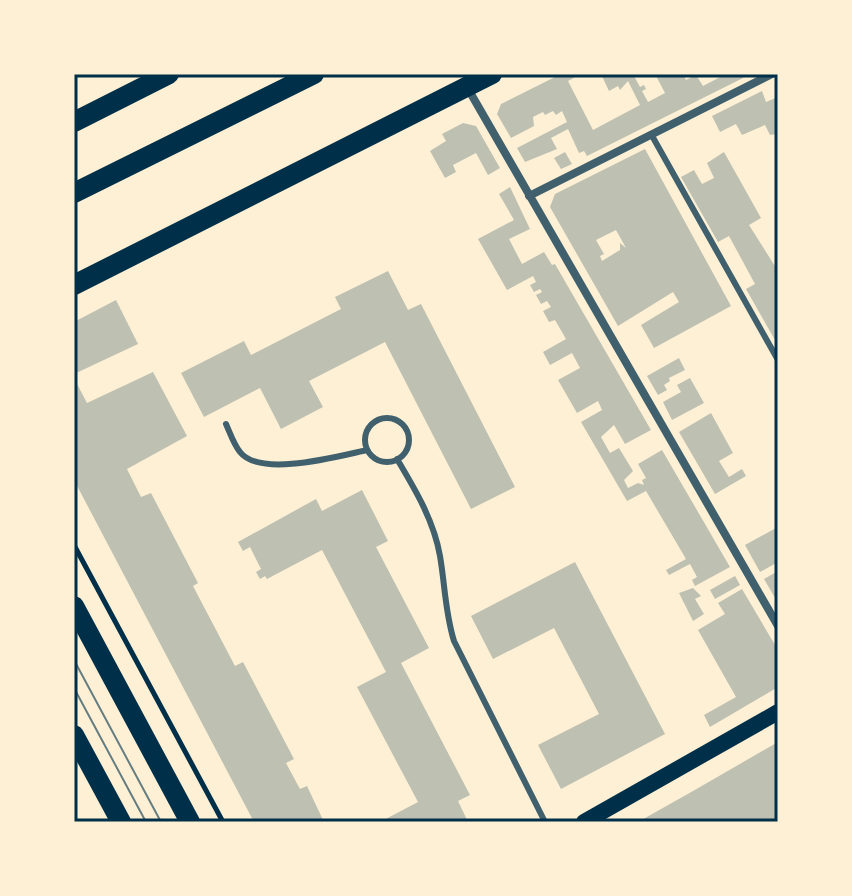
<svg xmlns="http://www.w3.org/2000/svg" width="852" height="896" viewBox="0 0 852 896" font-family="Manrope,sans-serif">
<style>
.building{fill:#bec0b2;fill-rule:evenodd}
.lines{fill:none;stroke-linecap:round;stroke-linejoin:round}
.path{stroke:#003049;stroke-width:5}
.service{stroke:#3f606c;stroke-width:6}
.minor{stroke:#3f606c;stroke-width:8}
.secondary{stroke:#003049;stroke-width:16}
.primary{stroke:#003049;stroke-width:20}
.trunk{stroke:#003049;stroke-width:20}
.tram{stroke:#657d81;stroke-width:2}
.neatline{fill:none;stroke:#003049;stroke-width:3}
</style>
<rect width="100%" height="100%" fill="#fdf0d5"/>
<path class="building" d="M561,74H581L568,81L593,130L640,105L628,81L620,90L618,86L609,91L601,74H633L640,87L644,85L646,89L642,91L648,102L665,93L655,74H683L686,80L696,75L703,86L726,74H751L587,156L584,151L579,153L568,129L551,138L557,149L525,162L517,148L567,122L562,111L556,115L553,111L545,115L543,112L533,117L534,126L511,138L497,114L501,104Z
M762,91L766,102L778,97V134L770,135L765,125L742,135L736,124L720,132L712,116Z
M463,123L476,126L500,168L488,175L476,153L453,165L456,172L445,178L430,151L446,141L442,134Z
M645,149L731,306L654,348L641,325L679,302L673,292L618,326L550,207L555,194ZM616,230L626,248L620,243V250L602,261L600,256L604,254L596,240Z
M565,152L572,164L561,169L554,158Z
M724,152L761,218L749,225L778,271V338L775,340L746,289L755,284L729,236L718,242L681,177L694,170L702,184L714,178L707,163Z
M510,187L530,229L509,239L522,264L544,252L552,265L555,264L651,430L625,444L614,425L601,437L610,453L619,448L633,471L624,480L628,488L638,483L644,485L642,480L646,478L638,464L662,450L730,567L695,586L692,580L697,577L690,564L669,575L666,570L686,559L646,491L627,501L581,422L602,410L598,401L577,413L558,380L580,368L572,353L550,365L543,352L566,339L555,320L549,322L543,311L551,307L547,301L541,304L536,295L542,292L540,289L534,292L530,285L536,282L533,276L507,290L478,239L514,220L499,194Z
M388,271L408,310L421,304L515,487L471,509L385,342L309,381L323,407L281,429L260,388L204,417L181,373L244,341L251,355L341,309L335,297Z
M116,300L138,344L74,374V322Z
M679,358L685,370L669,378L670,381L664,385L667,390L658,395L647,376Z
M153,372L187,436L127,469L141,497L151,493L198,583L193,586L235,666L243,662L294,759L286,763L300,789L307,786L324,822H254L74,480V378L87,403Z
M690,378L704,403L672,420L663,402L681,392L677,385Z
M711,413L733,453L719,461L729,477L742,469L746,476L715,494L679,432Z
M362,490L388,541L376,547L429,648L401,663L470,795L458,801L468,822H380L418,802L357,687L386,672L322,550L267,579L265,576L260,579L256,572L261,569L250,547L243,551L238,542L316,499L322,511Z
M776,528L778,562L760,572L745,545Z
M575,562L665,734L561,789L538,745L599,714L554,628L493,659L471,616Z
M778,571V603L764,579Z
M735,576L740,585L715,599L710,590Z
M693,588L701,596L695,599L704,614L693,621L679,593Z
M742,589L778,650V687L710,727L704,715L736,697L698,630L725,614L718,603Z
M778,742V822H638L693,791Z"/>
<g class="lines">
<path class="path" d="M74,545L223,822"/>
<path class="service" d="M651,134L778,360
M365 440a22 22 0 1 1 44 0a22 22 0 1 1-44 0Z
M226,424C230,433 234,445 240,452C260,478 339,456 367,450
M397,459C415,489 434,521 440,556C445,585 445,612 454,641L545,822"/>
<path class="minor" d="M467,87L778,626
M529,196L772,74"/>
<path class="secondary" d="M584,822L778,712"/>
<path class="primary" d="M74,285L492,74
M74,606L190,822
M74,735L121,822"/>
<path class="trunk" d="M74,122L169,74
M74,193L314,74"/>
<path class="tram" d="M74,660L161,822
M74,688L146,822"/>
</g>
<rect width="852" height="896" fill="none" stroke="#fdf0d5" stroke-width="152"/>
<rect x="76" y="76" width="700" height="744" class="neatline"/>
</svg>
